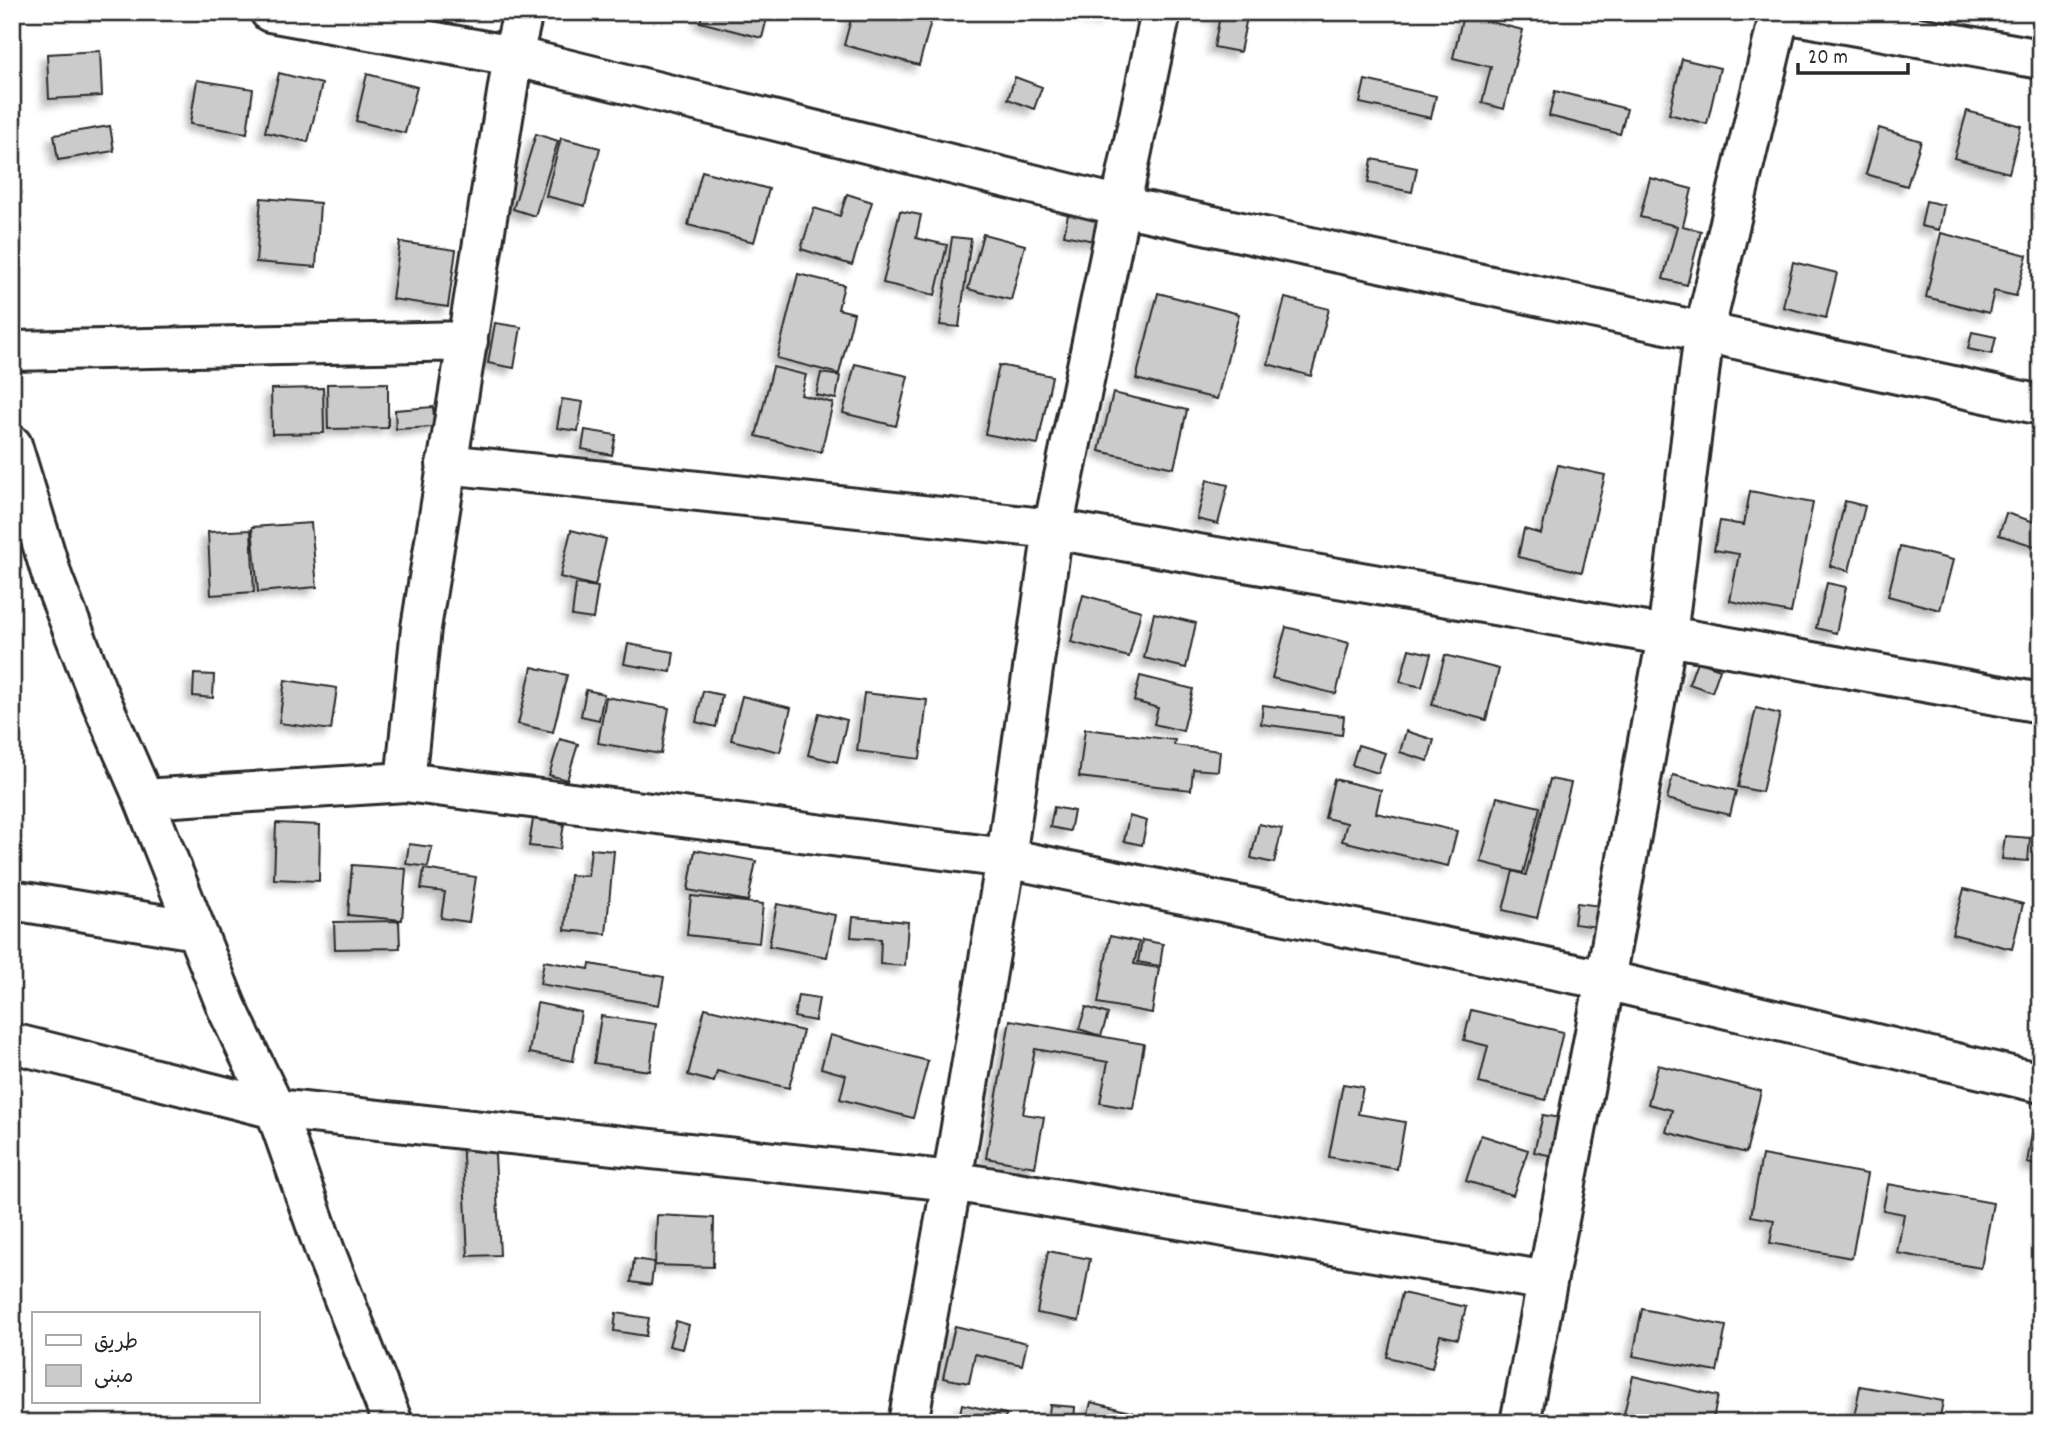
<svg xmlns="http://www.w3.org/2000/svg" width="2053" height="1435" viewBox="0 0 2053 1435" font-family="Dekko,'Playpen Sans Arabic',sans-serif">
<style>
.building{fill:#cbcbcb;stroke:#2b2b2b;stroke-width:2;filter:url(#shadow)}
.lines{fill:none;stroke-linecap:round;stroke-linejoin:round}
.minor-casing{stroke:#2b2b2b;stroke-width:44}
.minor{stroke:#fff;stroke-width:38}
</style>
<defs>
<filter id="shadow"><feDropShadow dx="-6" dy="6" stdDeviation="3.5" flood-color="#0004"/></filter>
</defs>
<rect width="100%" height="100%" fill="#fff"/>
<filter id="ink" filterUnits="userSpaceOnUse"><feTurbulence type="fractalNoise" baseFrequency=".0143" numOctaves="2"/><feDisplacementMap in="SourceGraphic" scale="14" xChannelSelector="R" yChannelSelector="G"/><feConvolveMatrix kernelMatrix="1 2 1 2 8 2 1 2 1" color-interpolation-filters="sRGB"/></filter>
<g filter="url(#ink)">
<path class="building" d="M703,12H762L768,14L762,38L700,22Z
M853,12H926L933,14L919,65L844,45Z
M1078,12H1105L1103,19Z
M1198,12H1248L1240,52L1214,47L1220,16Z
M1463,15L1523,30L1504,109L1482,103L1491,67L1453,58Z
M100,51L102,96L49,99L47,54Z
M1682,59L1720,68L1707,124L1669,114Z
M279,73L322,84L308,142L265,132Z
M367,74L417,87L405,133L356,121Z
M1015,77L1042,87L1034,109L1008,99Z
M197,80L253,89L247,133L190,124Z
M1365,80L1436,96L1431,118L1360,103Z
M1555,91L1627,109L1620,134L1549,116Z
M1967,111L2021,126L2009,173L1954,158Z
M110,126L114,151L58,160L54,135Z
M1879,128L1921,141L1907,186L1866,174Z
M536,134L558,141L535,216L513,209Z
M561,138L600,148L585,206L546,196Z
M1372,159L1417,168L1412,192L1368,183Z
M702,171L769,189L754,242L688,225Z
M1650,178L1692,189L1683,226L1701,231L1687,285L1663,279L1677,226L1640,217Z
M847,194L872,202L852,265L801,249L814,208L840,216Z
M261,198L320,203L316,267L256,262Z
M1926,201L1944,205L1939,230L1921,226Z
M900,211L921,215L916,238L947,245L935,295L883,283Z
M1068,214L1108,221L1104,243L1064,235Z
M1941,233L2027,255L2016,296L1994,291L1989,313L1926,297Z
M983,234L1025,245L1011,300L968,289Z
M952,237L971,239L959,327L940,325Z
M400,242L456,250L448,307L392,299Z
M1793,262L1837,273L1826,318L1783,307Z
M798,274L844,285L838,309L854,313L839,374L777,358Z
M1158,293L1239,314L1217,399L1136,379Z
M1285,298L1329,309L1311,376L1268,364Z
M495,323L521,327L514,368L488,363Z
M1972,332L1996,337L1992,354L1968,349Z
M855,364L908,376L896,426L843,413Z
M999,365L1052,376L1038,444L985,434Z
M773,367L806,375L801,395L833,403L821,452L756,436Z
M821,373L840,376L836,399L816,395Z
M388,383V428L328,429L327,384Z
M323,388L324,433L272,434L271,389Z
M1113,393L1187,410L1174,468L1099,451Z
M562,399L583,402L578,431L557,428Z
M433,407L435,427L396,429L395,410Z
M585,430L616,435L612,455L582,449Z
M1558,465L1605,475L1582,572L1518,557L1524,529L1541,534Z
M1207,480L1228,485L1218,524L1197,519Z
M1750,491L1813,503L1791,613L1730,601L1739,554L1714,550L1720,521L1744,525Z
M1845,501L1865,506L1849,571L1830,566Z
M2006,513L2041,524V548L1999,535Z
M311,523L317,587L258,592L252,527Z
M251,530L254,592L211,595L208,532Z
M571,530L606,539L595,586L560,577Z
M1900,547L1953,560L1940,610L1888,596Z
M1827,583L1846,587L1836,633L1816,628Z
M576,584L598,587L593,619L572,616Z
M1083,595L1141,611L1129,657L1071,642Z
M1154,613L1196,623L1186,668L1144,658Z
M1286,627L1349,643L1336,694L1272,678Z
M628,644L674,652L671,672L624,664Z
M1409,649L1431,654L1422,687L1400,682Z
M1445,655L1499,669L1486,720L1432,705Z
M1697,661L1720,669L1712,692L1689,684Z
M532,667L567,675L553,732L518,724Z
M194,674L214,675L213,698L193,696Z
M1140,676L1193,689L1183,731L1154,724L1158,708L1134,701Z
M285,680L337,688L331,730L279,723Z
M586,690L604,694L599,720L581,716Z
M703,691L722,695L716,727L696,722Z
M864,693L927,700L920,759L857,751Z
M742,696L791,708L780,752L731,740Z
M606,697L669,708L661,754L598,743Z
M1263,705L1344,716L1342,735L1261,724Z
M1756,708L1780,714L1762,792L1738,787Z
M819,713L847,720L837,762L808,755Z
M1085,729L1175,740L1174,745L1220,751L1218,771L1193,769L1191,790L1079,777Z
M1406,731L1434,740L1428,761L1400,752Z
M560,739L578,744L567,780L549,775Z
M1358,745L1385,753L1378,773L1352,765Z
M1673,775L1736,791L1730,815L1667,799Z
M1334,779L1381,790L1376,813L1457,831L1448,866L1342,841L1347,823L1325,818Z
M1550,779L1571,783L1537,918L1503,910L1513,871L1526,875Z
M1497,797L1540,807L1523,873L1481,862Z
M1054,807L1074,811L1070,831L1050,827Z
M1129,816L1147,821L1142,845L1124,841Z
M533,819L564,824L560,849L529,846Z
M276,823L320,825L319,881L274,879Z
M1259,824L1282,829L1274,863L1251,858Z
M2005,836L2030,838L2028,861L2002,859Z
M409,844L432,847L428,867L406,864Z
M591,849L614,851L606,934L565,930L570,875L588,876Z
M695,850L756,861L748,901L688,890Z
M352,865L406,869L402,920L348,915Z
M424,869L476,877L469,922L441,918L445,892L421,889Z
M1964,889L2023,904L2012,949L1952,934Z
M691,896L763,904L759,943L687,935Z
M1577,903L1601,906L1598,927L1574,924Z
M777,904L835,915L827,957L769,946Z
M853,917L908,922L905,966L880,964L881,939L851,937Z
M399,921L400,948L335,949L334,922Z
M1110,936L1139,942L1134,964L1159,968L1152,1013L1098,1003Z
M1142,940L1163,944L1160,966L1138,962Z
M544,961L589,969L590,964L664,977L659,1005L540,984Z
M798,995L819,998L815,1021L794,1017Z
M537,1003L581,1012L573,1061L529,1053Z
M1086,1007L1108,1014L1101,1036L1079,1029Z
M705,1008L803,1031L789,1088L717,1071L714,1082L688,1075Z
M1471,1010L1563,1032L1546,1100L1479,1083L1488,1046L1464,1040Z
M601,1016L656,1024L650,1071L594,1063Z
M1010,1020L1144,1044L1133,1109L1100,1103L1108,1062L1035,1049L1023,1114L1044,1117L1035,1167L986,1158Z
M830,1035L928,1061L913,1118L840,1099L846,1075L821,1068Z
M1658,1065L1761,1091L1746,1153L1666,1132L1672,1110L1648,1104Z
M1343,1084L1363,1087L1358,1114L1405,1122L1397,1169L1329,1157Z
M1543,1115L1561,1118L1553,1156L1534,1152Z
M2032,1134L2041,1136V1166L2027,1163Z
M494,1135L500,1255L468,1256L462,1136Z
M1481,1135L1528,1150L1513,1195L1466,1181Z
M1762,1155L1867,1174L1852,1258L1770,1243L1774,1220L1751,1216Z
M1888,1184L1993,1203L1981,1268L1897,1253L1904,1214L1883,1210Z
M657,1215L714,1218L713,1267L655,1265Z
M1048,1251L1090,1259L1079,1321L1037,1313Z
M634,1259L654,1262L651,1285L631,1282Z
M1402,1293L1466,1307L1458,1339L1440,1335L1432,1368L1387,1357Z
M1642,1309L1726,1326L1717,1372L1633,1356Z
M616,1313L649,1318L646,1336L614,1331Z
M676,1321L689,1325L683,1349L669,1346Z
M955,1326L1027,1343L1022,1365L975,1354L969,1383L943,1378Z
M1633,1376L1718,1396L1712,1423L1622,1422Z
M1860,1386L1943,1401L1939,1423H1853Z
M1091,1402L1134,1413L1132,1423H1086Z
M962,1404L1006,1414L1004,1423H958Z
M1050,1405L1075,1407L1074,1423H1048Z"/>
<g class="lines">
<defs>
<path id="minor" d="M270,12L513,56L1121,206L2041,405
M1779,12L2041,59
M12,351L468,341
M12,445L53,579L96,689L144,799L227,1008L275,1109L325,1251L393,1423
M446,464L1053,529L1518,609L2041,703
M405,782L421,628L513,56L523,12
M144,799L405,782L1006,858L1605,980L2041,1083
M12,900L196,930
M12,1043L275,1109L952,1181L1547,1281
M908,1423L952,1181L1006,858L1053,529L1161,12
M1520,1423L1605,980L1667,636L1704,333L1780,12"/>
</defs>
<use href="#minor" class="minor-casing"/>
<use href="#minor" class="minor"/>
</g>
</g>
<rect width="2053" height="1435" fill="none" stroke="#fff" stroke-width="42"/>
<rect x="21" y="21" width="2011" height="1393" fill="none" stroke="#2b2b2b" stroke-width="2.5" filter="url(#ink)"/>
<rect x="32" y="1312" width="228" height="91" fill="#ffffff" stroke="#aaaaaa" stroke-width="2"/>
<rect x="46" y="1335" width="35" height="10" fill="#ffffff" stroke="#aaaaaa" stroke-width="2"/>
<text x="94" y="1348" font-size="21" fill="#2b2b2b">طريق</text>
<rect x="46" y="1365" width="35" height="21" fill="#cbcbcb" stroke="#aaaaaa" stroke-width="2"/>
<text x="94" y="1382" font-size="21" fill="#2b2b2b">مبنى</text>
<path d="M1798 63v10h110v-10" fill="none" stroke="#2b2b2b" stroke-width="3.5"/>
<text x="1808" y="63" font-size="21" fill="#2b2b2b" stroke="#ffffff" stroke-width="5" paint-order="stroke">20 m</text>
</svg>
